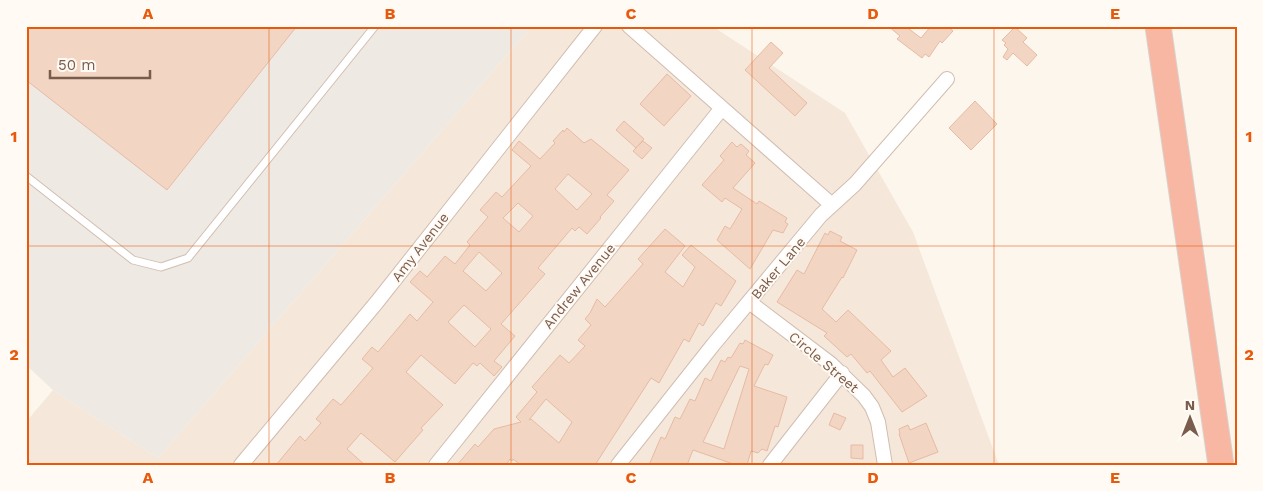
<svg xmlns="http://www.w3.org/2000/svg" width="1263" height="491" viewBox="0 0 1263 491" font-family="'Work Sans',sans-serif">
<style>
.residential{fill:#f5e8da}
.industrial{fill:#efe9e4}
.building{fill:#f3d5c3;stroke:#e6bba3;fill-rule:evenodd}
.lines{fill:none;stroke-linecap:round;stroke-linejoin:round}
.lane-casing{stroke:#d1beb0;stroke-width:9}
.street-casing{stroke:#d1beb0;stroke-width:16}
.highway-casing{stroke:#dad1cd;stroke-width:27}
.lane{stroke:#fff;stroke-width:7}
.street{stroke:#fff;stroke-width:14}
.highway{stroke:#f7b7a3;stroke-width:25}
.grid{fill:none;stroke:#e8590c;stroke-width:1;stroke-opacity:0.55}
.labels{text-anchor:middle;stroke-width:4;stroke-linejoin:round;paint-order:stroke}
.street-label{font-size:14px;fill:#7a5c4d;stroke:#fffaf3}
.neatline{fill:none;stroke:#e8590c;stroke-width:2}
.grid-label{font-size:16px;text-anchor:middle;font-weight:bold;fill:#e8590c}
</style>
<rect width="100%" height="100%" fill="#fdf6ec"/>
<path class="residential" d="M532,26H712L845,113L913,232L999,465H26V422L53,390L158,458Z"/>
<path class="industrial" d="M26,26H532L158,458L53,390L26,365Z"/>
<path class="building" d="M26,26H297L167,190L26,80Z
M888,26H905L921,38L931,26H947L953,31L942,43L940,41L929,57L925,54L922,58L897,39L900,36Z
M1015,27L1027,38L1023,42L1037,55L1027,66L1013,53L1007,60L1003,57L1008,49L1004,45L1006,43L1002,40Z
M771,42L783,53L769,68L807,103L795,116L745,70Z
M667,74L691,96L664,126L640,104Z
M975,101L997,124L971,150L949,128Z
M624,121L644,139L636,148L616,130Z
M567,128L584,143L591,139L629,170L607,195L614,201L600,217L601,218L587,234L579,227L575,231L572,228L538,268L545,274L501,324L515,336L494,361L502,367L494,376L480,363L477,366L473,363L455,384L421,355L406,372L443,405L421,428L423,430L395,462L361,433L347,449L365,465H276L300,436L305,441L321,423L316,419L333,399L341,405L373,368L362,359L372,347L378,352L410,314L417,321L433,302L410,282L420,271L427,277L445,256L455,264L470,245L467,242L488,217L480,210L496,192L502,197L531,166L512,150L519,141L540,159L555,143L553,141L563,130L564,132ZM568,174L592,194L577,210L555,189ZM518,203L533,216L519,232L503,218ZM479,252L502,273L486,291L463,271ZM464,305L491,329L475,347L448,322Z
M643,141L652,148L642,159L633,151Z
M732,142L737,147L741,144L749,151L746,155L755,163L733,188L757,204L759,201L787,218L785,222L788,224L783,233L773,230L750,269L717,240L725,226L730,229L742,209L725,198L722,202L702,185L724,160L720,156Z
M665,229L685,246L665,272L683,287L695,267L682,255L691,245L736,281L721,306L716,303L703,326L699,323L689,342L684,339L659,383L651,378L595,465H521L513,459L512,461L510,459L506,465H457L475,444L478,447L494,429L521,422L516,417L537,392L532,387L560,355L569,363L585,346L578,340L591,325L585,319L590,313L597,299L605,307L643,264L638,259ZM546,399L572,422L559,443L531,419L529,420Z
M830,231L842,237L840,241L857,250L843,278L842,277L822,309L836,322L848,310L891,351L881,360L893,377L905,368L927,396L902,412L870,371L867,373L851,354L847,357L824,336L827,333L777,302L797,270L804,274L825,233L828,235Z
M745,340L773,355L768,365L765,364L754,386L787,397L778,427L775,426L767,451L762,449L758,453L751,451L747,465H736L693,450L687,465H649L661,437L665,439L675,417L680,419L690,399L695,401L705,378L711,381L721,360L725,362L728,357L731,358L740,343L743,344ZM740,366L749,369L724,449L703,442Z
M834,413L846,418L840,430L829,425Z
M926,423L938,452L909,463L899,434H900L899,429L908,425L910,430Z
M851,445H863V459L851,458Z"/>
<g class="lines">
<defs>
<path id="lane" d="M26,176L133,260L161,267L188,258L375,26"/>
<path id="street" d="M629,26L832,205
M749,302L831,364L864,396L872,407L878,422L885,465
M241,465L377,302L595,26
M436,465L722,108
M618,465L713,345L821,215L855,184L947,79
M770,465L842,373"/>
<path id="highway" d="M1158,26L1221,465"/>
</defs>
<use href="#lane" class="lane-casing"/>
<use href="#street" class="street-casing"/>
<use href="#highway" class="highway-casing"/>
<use href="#lane" class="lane"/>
<use href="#street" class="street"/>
<use href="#highway" class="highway"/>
</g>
<path class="grid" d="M269,26V465M511,26V465M752,26V465M994,26V465M26,246H1237"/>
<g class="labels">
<g class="street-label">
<text transform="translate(420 247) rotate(-52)" y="5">Amy Avenue</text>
<text transform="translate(778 268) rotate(-50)" y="5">Baker Lane</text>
<text transform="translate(579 286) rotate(-51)" y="5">Andrew Avenue</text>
<text transform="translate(824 362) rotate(40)" y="5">Circle Street</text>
</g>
</g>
<rect width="1263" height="491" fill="none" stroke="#fffaf3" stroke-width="55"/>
<g transform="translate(1190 418)" stroke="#fffaf3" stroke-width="4" paint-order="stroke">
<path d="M0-4L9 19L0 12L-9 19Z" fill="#7a5c4d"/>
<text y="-8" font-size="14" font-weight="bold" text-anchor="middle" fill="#7a5c4d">N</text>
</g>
<path d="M50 70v8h100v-8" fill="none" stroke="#7a5c4d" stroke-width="2.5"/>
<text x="58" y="70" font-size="15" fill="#7a5c4d" stroke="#fffaf3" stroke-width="4" paint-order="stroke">50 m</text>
<rect x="28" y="28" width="1208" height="436" class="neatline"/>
<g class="grid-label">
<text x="148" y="19">A</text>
<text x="390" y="19">B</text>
<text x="631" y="19">C</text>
<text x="873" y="19">D</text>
<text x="1115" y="19">E</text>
<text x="14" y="142">1</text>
<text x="1249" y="142">1</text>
<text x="14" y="360">2</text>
<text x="1249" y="360">2</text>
<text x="148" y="483">A</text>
<text x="390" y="483">B</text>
<text x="631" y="483">C</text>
<text x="873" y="483">D</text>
<text x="1115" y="483">E</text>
</g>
</svg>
